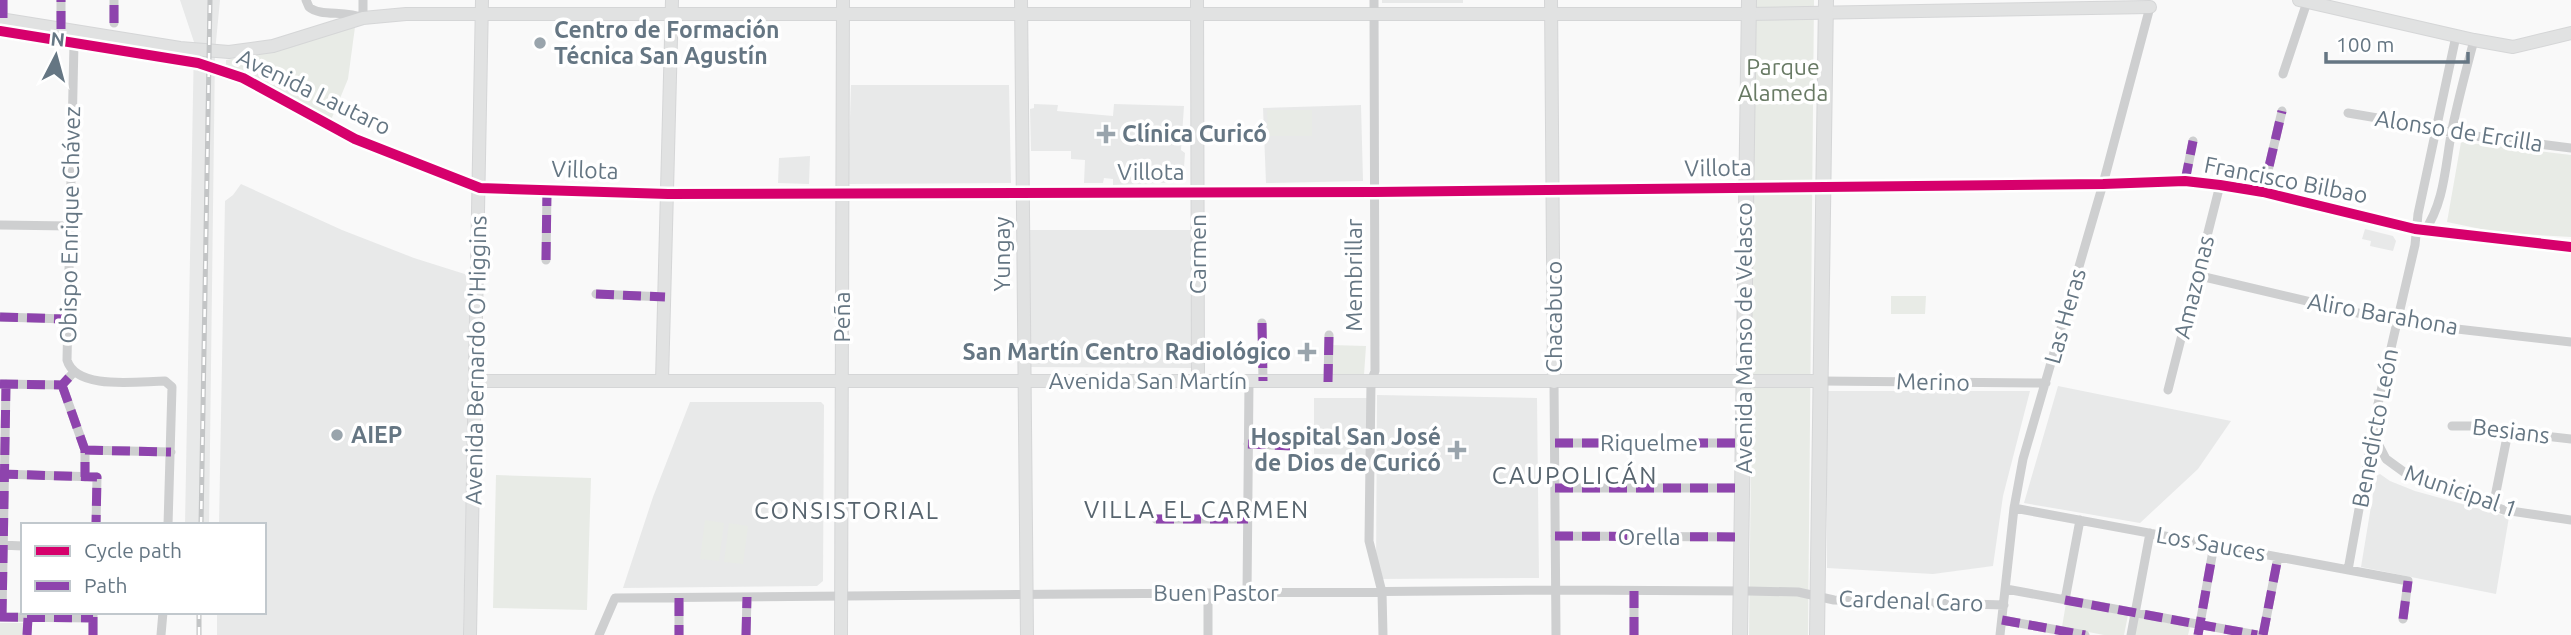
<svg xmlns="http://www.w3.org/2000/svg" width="2571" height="635" viewBox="0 0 2571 635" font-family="Ubuntu,sans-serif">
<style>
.built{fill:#e8e9e9}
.green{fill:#e8ebe6}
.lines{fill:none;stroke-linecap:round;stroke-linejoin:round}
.secondary-casing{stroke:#d5d6d7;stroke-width:14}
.primary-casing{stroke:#d5d6d7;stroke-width:16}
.street{stroke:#cecfd0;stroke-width:9}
.secondary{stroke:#e1e2e2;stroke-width:12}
.primary{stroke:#e1e2e2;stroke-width:14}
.rail-casing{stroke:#c3c5c6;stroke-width:5}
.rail{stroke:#fff;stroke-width:2.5;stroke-dasharray:8;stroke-linecap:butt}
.quiet{stroke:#8e44ad;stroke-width:9;stroke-dasharray:18 9;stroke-linecap:butt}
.cycleway-casing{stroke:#fff;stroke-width:15}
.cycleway{stroke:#d6006c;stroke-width:10}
.poi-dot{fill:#99a4ac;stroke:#fff;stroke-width:2.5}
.labels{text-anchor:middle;stroke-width:7;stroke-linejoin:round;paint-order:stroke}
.poi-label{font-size:23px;font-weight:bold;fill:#657683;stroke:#fff;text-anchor:start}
.park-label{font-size:23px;fill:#687a64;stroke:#fff}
.street-label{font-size:23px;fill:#657683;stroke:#fff}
.neighbourhood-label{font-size:24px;letter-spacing:2px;fill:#57646e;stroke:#fff}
</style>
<rect width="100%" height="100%" fill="#f9f9f9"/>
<path class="built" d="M180,0H220L215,52L209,525H185L194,42Z
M1382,0H1463V3H1382Z
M851,85H1009L1011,183L848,184Z
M1034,104L1058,105L1057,111L1113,116L1114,104L1184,106L1181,150L1185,153L1183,182L1113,185V179L1104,178L1103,183H1084L1085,160L1071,159V151H1031L1030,109L1034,108Z
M1361,105L1363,181L1266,183L1263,108Z
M810,156L809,184L778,183L779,158Z
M241,184L342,230L414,258L471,276L463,635H217V612H264V525H219L225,201L233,195Z
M2365,229L2393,236L2396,241L2393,251L2370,246L2371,241L2362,239Z
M1026,230H1194L1195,368L1027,367Z
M2058,386L2231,421L2198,469L2140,523L2024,503Z
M1827,391H2030L2003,496L1993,566L1933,574L1827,568Z
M1377,395L1537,398L1539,578L1376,579Z
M1314,398H1369L1368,455L1314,454Z
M690,402H821L824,405L823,581L817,586L623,588L653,497Z
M2380,474L2390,481L2415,491L2509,517L2496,594L2361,567L2376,476Z"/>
<path class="green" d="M1756,0H1814L1808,635H1749L1752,373L1751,101Z
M355,27L348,79L331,120L226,65V60L265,53Z
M1267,110H1312V136H1268Z
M2461,142L2571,155V237L2500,233L2447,222Z
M1891,296H1926L1925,314H1891Z
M1331,345L1366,346L1364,375H1331Z
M496,475L591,478L587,610L493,608Z
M705,520L724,523L719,561L700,559Z
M729,523L748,526L743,564L724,562Z
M2066,603L2128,615L2124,635H2104L2062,627Z
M2136,617L2190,627L2188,635H2132Z
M0,623H23V635H0Z"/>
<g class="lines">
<defs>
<path id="secondary" d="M1021,0L1027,635
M1197,0L1198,381
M1551,0L1554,382
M2299,0L2474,40L2513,47L2571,33
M0,19L180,48L229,52L273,46L363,18L406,14H1748L2150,7
M0,31L198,63L243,78L355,139L480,188
M476,381H1821
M662,381L672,0
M470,635L482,0
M841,635L843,0"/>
<path id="primary" d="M1740,635L1749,0
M1817,635L1826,0"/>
</defs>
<use href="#secondary" class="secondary-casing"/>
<use href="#primary" class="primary-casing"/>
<path class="street" d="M3,0V20
M306,0L309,7C320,17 345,10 363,18V0
M1374,0L1375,371L1371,382L1369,541L1382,592L1383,635
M114,23V0
M61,29V0
M74,43L67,360C76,391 139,381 165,381L172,387L168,525
M2283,74L2307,2
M2348,113L2436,128L2451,133L2571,148
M2185,181L2193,141
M480,188L668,194L1375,192L2103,184L2185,181L2220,185L2263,192L2415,229L2571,247
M2263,192L2282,111
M0,225L70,226
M2424,232C2444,203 2445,169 2451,135C2457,103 2466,71 2474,40
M546,260L547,190
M2196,275L2396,322L2571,342
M596,294L665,297
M0,317L66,319
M1262,323L1263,381
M1821,381L2046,383
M1328,382L1329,335
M1554,382L1556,635
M2,384L62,385L73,373
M62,385L85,450V477
M2168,390L2220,185
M2452,426H2481L2508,432L2571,439
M2373,434L2386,459L2408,475L2504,510L2571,520
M1555,443H1744
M1248,444L1295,446
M85,450L171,452
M0,474L97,477L96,525
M1555,488H1743
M2493,507L2508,432
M2014,508L2408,581L2403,619
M1156,519H1248
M1555,536L1742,537
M0,545L23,546
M2348,570L2378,404L2415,245L2418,214L2456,36
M2006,589L2257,635
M1247,593L1249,382
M679,598V635
M2065,600L2080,520
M0,617L93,618
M2,617L6,384
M2002,620L2085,635
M27,635L28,618
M93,635V612
M161,635L163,612
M599,635L615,598L1556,590L1749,591L1798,592L1834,600L2004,605
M746,635L747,597
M1208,635V593
M1634,635V591
M2000,635L2014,508L2023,459L2103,184L2150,7
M2131,635L2150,533
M2198,635L2214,545
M2263,635L2278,557"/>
<use href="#secondary" class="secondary"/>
<use href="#primary" class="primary"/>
<defs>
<path id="rail" d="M201,525L210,0
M199,635V612"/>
</defs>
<use href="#rail" class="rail-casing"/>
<use href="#rail" class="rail"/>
<path class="quiet" d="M3,0V20
M114,23V0
M61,29V0
M2185,181L2193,141
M2263,192L2282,111
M546,260L547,190
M596,294L665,297
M0,317L66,319
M1262,323L1263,381
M1328,382L1329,335
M0,384L62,385L73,373
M62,385L85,450V477
M1555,443H1744
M1248,444L1295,446
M85,450L171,452
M0,474L97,477L96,525
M1555,488H1743
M1156,519H1248
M1555,536L1742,537
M679,598V635
M2065,600L2257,635
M0,617L93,618
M2,617L6,384
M2403,619L2408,581
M2002,620L2085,635
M27,635L28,618
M93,635V612
M746,635L747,597
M1634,635V591
M2198,635L2214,545
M2263,635L2278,557"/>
<defs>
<path id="cycleway" d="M0,31L198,63L243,78L355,139L480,188L668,194L1375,192L2103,184L2185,181L2220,185L2263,192L2415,229L2571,247"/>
</defs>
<use href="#cycleway" class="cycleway-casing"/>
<use href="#cycleway" class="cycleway"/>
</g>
<g class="poi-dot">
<circle cx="540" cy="43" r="7"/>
<path d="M1102.5 123.5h7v7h7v7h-7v7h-7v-7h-7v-7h7z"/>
<path d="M1303.5 341.5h7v7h7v7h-7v7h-7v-7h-7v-7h7z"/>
<circle cx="337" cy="435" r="7"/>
<path d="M1453.5 439.5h7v7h7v7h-7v7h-7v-7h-7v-7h7z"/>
</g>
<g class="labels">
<g class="poi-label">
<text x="554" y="38">Centro de Formación<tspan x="554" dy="26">Técnica San Agustín</tspan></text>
<text x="1122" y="142">Clínica Curicó</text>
<text x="1291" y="360" text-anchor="end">San Martín Centro Radiológico</text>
<text x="351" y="443">AIEP</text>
<text x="1441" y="445" text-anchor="end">Hospital San José<tspan x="1441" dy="26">de Dios de Curicó</tspan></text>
</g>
<g class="park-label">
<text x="1783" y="75">Parque<tspan x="1783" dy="26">Alameda</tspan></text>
</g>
<g class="street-label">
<text transform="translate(314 92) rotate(26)" y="8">Avenida Lautaro</text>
<text transform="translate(2459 131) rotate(9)" y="8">Alonso de Ercilla</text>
<text transform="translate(1718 168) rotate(-1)" y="8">Villota</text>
<text transform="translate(585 170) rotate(2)" y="8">Villota</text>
<text x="1151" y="180">Villota</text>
<text transform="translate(2286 180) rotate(11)" y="8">Francisco Bilbao</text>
<text transform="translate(70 225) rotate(-89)" y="8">Obispo Enrique Chávez</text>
<text transform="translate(1002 254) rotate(-90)" y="8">Yungay</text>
<text transform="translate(1198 254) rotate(-90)" y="8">Carmen</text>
<text transform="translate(1354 275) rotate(-90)" y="8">Membrillar</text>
<text transform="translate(2194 287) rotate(-76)" y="8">Amazonas</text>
<text transform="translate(2383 314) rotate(10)" y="8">Aliro Barahona</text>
<text transform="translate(2065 316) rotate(-74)" y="8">Las Heras</text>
<text transform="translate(842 317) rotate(-90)" y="8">Peña</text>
<text transform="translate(1554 317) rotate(-90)" y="8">Chacabuco</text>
<text transform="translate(1744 338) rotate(-90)" y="8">Avenida Manso de Velasco</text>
<text transform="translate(476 360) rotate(-89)" y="8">Avenida Bernardo O'Higgins</text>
<text x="1148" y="389">Avenida San Martín</text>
<text transform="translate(1933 382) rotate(1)" y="8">Merino</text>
<text transform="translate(2375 428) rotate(-79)" y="8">Benedicto León</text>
<text transform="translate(2511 431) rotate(7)" y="8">Besians</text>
<text x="1649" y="451">Riquelme</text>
<text transform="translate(2461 491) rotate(19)" y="8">Municipal 1</text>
<text x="1649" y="545">Orella</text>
<text transform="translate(2211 544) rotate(10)" y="8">Los Sauces</text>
<text x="1216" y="601">Buen Pastor</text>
<text transform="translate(1911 601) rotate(2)" y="8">Cardenal Caro</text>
</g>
<g class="neighbourhood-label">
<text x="1575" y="484">CAUPOLICÁN</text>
<text x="1197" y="518">VILLA EL CARMEN</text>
<text x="847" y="519">CONSISTORIAL</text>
</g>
</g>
<rect x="21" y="523" width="245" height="91" fill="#ffffff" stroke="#c1c8cd" stroke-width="2"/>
<rect x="35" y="546" width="35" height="10" fill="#d6006c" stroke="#c1c8cd" stroke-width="2"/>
<text x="84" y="558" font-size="21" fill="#657683">Cycle path</text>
<rect x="35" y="581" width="35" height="10" fill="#8e44ad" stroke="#c1c8cd" stroke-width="2"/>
<text x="84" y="593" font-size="21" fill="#657683">Path</text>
<g transform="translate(56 56) rotate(6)" stroke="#ffffff" stroke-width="5" paint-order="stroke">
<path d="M0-5L12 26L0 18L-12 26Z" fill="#657683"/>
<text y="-10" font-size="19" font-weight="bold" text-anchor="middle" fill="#657683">N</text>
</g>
<path d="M2326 52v10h142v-10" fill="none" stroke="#657683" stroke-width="3.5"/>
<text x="2336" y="52" font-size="21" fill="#657683" stroke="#ffffff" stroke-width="5" paint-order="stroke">100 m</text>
</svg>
